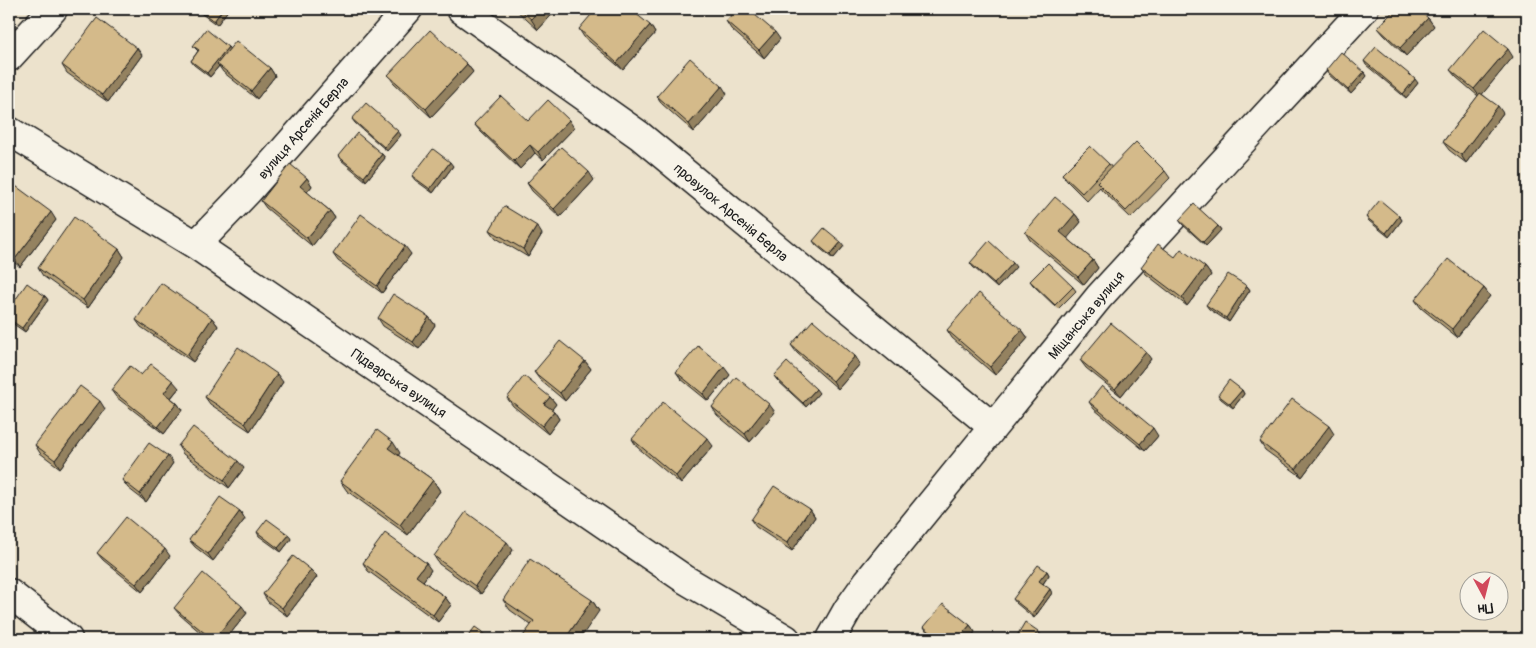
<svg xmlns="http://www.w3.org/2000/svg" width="1536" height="648" viewBox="0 0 1536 648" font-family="Pangolin,sans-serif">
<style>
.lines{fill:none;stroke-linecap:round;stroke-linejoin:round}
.minor-casing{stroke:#1c1c1c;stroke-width:31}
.minor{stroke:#f7f3e8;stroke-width:28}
.wall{fill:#b6a077;stroke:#1c1c1c}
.shaded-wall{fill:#948261;stroke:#1c1c1c}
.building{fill:#d4ba8a;stroke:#1c1c1c}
.labels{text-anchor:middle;stroke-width:4;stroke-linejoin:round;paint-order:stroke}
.street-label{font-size:14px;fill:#1c1c1c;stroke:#f7f3e8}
</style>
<rect width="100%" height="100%" fill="#ece2cc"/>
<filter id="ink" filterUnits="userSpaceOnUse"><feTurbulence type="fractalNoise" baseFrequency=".02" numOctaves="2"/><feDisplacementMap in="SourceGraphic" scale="10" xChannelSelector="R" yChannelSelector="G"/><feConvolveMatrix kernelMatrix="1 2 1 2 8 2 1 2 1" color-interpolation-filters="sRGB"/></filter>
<g filter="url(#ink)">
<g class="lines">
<defs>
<path id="minor" d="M461,9L639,135L993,427
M9,57L53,9
M9,131L196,245L686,580L786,639
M196,245L248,191L408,9
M9,593L68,639
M831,639L848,609L868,581L1099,297L1364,9"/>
</defs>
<use href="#minor" class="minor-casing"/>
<use href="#minor" class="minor"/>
</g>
<path class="wall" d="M195,9H229L217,25Z
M515,9H557L538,30Z
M1428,18L1434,26L1406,56L1384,35L1378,28Z
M726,21L780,39L764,58L731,29Z
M650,25L655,33L623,70L584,37L579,29Z
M193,46L228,47L230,49L270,68L275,76L257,99L223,72L219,66L210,77L194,65L191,61L198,51Z
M142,55L108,102L67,73L62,65Z
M1513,57L1482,94L1503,113L1466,163L1449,150L1443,142L1478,96L1456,77L1450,70Z
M1364,61L1418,83L1406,98L1366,65Z
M467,64L473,72L431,117L394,83L388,75Z
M1326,70L1364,72L1367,76L1351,94L1328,74Z
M727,94L694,132L662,104L657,96Z
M352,119L401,135L387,151L355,123Z
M528,121L574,128L543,160L535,153L520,169L480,131L474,124Z
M382,154L385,158L366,181L341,160L338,156Z
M1109,164L1112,168L1165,171L1170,178L1131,218L1102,190L1100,187L1087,201L1067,181L1062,174Z
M453,166L433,193L415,180L412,176Z
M307,178L312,186L307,192L330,211L335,218L312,246L266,208L261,201Z
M594,180L560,217L532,191L527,183Z
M9,181L56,220L20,267L9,258Z
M1075,214L1081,222L1067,238L1093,260L1098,268L1084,285L1030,240L1025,232Z
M1399,216L1402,220L1389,237L1369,221L1366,217Z
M1179,220L1218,226L1221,230L1206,246L1182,224Z
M490,230L542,234L528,257L496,238Z
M813,241L844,246L833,259L816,245Z
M119,249L124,257L88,308L43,276L38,268Z
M333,254H411L382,293L338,261Z
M1175,257L1205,267L1211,275L1187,306L1146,274L1141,267Z
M970,263L1016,267L997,288L973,267Z
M1030,281L1073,287L1076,291L1058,309L1033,285Z
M1247,286L1250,290L1229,322L1209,309L1206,305Z
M1484,288L1490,296L1457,337L1421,308L1415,300Z
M45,296L48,300L25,332L9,321V309Z
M429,317L435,325L419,349L383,326L378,318Z
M212,318L218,326L193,362L141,327L136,320Z
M947,330H1022L1028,338L995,375L952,338Z
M791,345L855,356L860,364L838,389L797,353Z
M1151,359L1121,396L1086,368L1080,360Z
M585,361L591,369L565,401L540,380L534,372Z
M676,372L730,375L708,401L681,379Z
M141,375L179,388L171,398L177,403L182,410L164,434L116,397L111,390Z
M774,376L819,393L806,407L777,380Z
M283,382L250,431L210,404L205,397Z
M1242,390L1244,394L1233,408L1221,399L1218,395Z
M550,397L556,404L551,410L554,411L559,419L548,434L513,406L507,398Z
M1089,402L1158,436L1145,451L1094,409Z
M712,407L775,412L750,442L717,415Z
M105,409L60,468L40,453L35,445Z
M1334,434L1302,477L1265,450L1260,442Z
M632,439L713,446L681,484L637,447Z
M178,446L244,468L229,488L183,454Z
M400,453L398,455L433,480L440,491L408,535L347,491L340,481Z
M173,463L146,502L128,488L122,480Z
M810,509L815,517L792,551L756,527L751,520Z
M240,511L245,519L213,561L195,547L189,540Z
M257,532L291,539L281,552L259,536Z
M513,550L481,594L439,564L434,556Z
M97,553L170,556L142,592L103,560Z
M363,563L431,570L423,581L445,597L451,605L438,622L368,571Z
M311,570L317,577L287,616L268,602L263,594Z
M1047,571L1049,575L1043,584L1052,593L1034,618L1016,603L1013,599Z
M503,600H592L599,611L531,625L510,610Z
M174,608L247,613L226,639H208L180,615Z
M970,625L975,632L970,639H935L929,635L924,627Z"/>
<path class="shaded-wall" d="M223,9H229L217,25L214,21Z
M540,9H557L538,30L531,19Z
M1428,18L1434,26L1406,56L1400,48Z
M650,25L655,33L623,70L617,63Z
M775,32L780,39L764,58L759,50Z
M228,47L231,51L217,64L219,66L210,77L207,73Z
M137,48L142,55L108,102L102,95Z
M1508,49L1513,57L1480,97L1474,89Z
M467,64L473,72L431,117L426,109Z
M270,68L275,76L257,99L251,91Z
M1364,72L1367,76L1351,94L1348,90Z
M1415,79L1418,83L1406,98L1403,94Z
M722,86L727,94L694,132L689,124Z
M1498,106L1503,113L1466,163L1461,155Z
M569,120L574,128L543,160L538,152Z
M398,131L401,135L387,151L384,147Z
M530,145L535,153L520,169L514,161Z
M382,154L385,158L366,181L364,177Z
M450,162L453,166L433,193L430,189Z
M589,172L594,180L560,217L554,209Z
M307,178L312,186L305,194L300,186Z
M330,211L335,218L312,246L307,238Z
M51,212L56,220L20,267L15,259Z
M1075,214L1081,222L1066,240L1060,232Z
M1399,216L1402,220L1389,237L1386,233Z
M537,226L542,234L528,257L523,249Z
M1218,226L1221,230L1206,246L1203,242Z
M841,242L844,246L833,259L830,255Z
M405,246L411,254L382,293L377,286Z
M119,249L124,257L88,308L83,300Z
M1093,260L1098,268L1084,285L1078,277Z
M1013,263L1016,267L997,288L994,284Z
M1205,267L1211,275L1187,306L1182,298Z
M1247,286L1250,290L1229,322L1226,318Z
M1484,288L1490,296L1457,337L1452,329Z
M45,296L48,300L25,332L22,328Z
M429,317L435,325L419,349L413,342Z
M212,318L218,326L193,362L187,355Z
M1022,330L1028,338L995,375L990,367Z
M1146,352L1151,359L1121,396L1115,389Z
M855,356L860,364L838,389L833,381Z
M585,361L591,369L565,401L560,393Z
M724,367L730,375L708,401L703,394Z
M277,374L283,382L250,431L245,423Z
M173,381L179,388L169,400L164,393Z
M816,389L819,393L806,407L803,403Z
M1242,390L1244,394L1233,408L1230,404Z
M550,397L556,404L550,412L544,404Z
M100,401L105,409L60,468L55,460Z
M177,403L182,410L164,434L158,427Z
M769,404L775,412L750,442L745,434Z
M554,411L559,419L548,434L542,426Z
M1329,426L1334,434L1302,477L1296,469Z
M1153,428L1158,436L1145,451L1140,444Z
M707,438L713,446L681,484L676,476Z
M393,442L400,453L396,459L388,448Z
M168,456L173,463L146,502L140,494Z
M238,461L244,468L229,488L224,480Z
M433,480L440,491L408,535L400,525Z
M810,509L815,517L792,551L787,543Z
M240,511L245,519L213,561L208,554Z
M289,535L291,539L281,552L278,548Z
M507,542L513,550L481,594L475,586Z
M165,549L170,556L142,592L136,584Z
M426,563L431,570L421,584L416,576Z
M311,570L317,577L287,616L282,608Z
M1047,571L1049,575L1042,585L1039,581Z
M1050,589L1052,593L1034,618L1032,614Z
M445,597L451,605L438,622L433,615Z
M592,600L599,611L580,639H565Z
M242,606L247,613L226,639H214Z
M970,625L975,632L970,639H958Z
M1038,631L1044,639H1033Z"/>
<path class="building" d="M197,9H223L214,21Z
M519,9H540L531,19Z
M596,9H630L650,25L617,63L579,29Z
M737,9H748L775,32L759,50L726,21Z
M1395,9H1418L1428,18L1400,48L1378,28Z
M97,18L137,48L102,95L62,65Z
M206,29L228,47L207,73L191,61L199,50L193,46Z
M1484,29L1508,49L1474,89L1450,70Z
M430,30L467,64L426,109L388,75Z
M236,41L270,68L251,91L217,64Z
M1376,47L1415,79L1403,94L1364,61Z
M1341,52L1364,72L1348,90L1326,70Z
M690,58L722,86L689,124L657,96Z
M1480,93L1498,106L1461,155L1443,142Z
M501,96L528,121L548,100L569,120L538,152L530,145L514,161L474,124Z
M366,103L398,131L384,147L352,119Z
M357,133L382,154L364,177L338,156Z
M1136,142L1165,171L1126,211L1097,182Z
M1090,146L1109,164L1082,193L1062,174Z
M561,147L589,172L554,209L527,183Z
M433,149L450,162L430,189L412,176Z
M290,164L307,178L300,186L330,211L307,238L261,201Z
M9,181L51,212L15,259L9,254Z
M1055,197L1075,214L1060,232L1093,260L1078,277L1025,232Z
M1380,200L1399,216L1386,233L1366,217Z
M1194,204L1218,226L1203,242L1179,220Z
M504,206L537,226L523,249L490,230Z
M361,214L405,246L377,286L333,254Z
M74,217L119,249L83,300L38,268Z
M824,228L841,242L830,255L813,241Z
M989,241L1013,263L994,284L970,263Z
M1158,244L1175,257L1181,249L1205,267L1182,298L1141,267Z
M1448,259L1484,288L1452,329L1415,300Z
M1048,263L1073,287L1055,305L1030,281Z
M1228,274L1247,286L1226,318L1206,305Z
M27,283L45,296L22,328L9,319V309Z
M161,283L212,318L187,355L136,320Z
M979,293L1022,330L990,367L947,330Z
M393,294L429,317L413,342L378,318Z
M813,320L855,356L833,381L791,345Z
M1111,323L1146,352L1115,389L1080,360Z
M560,341L585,361L560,393L534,372Z
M698,346L724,367L703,394L676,372Z
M238,347L277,374L245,423L205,397Z
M787,362L816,389L803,403L774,376Z
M151,364L173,381L164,393L177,403L158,427L111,390L130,366L141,375Z
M524,376L550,397L544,404L554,411L542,426L507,398Z
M736,377L769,404L745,434L712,407Z
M1229,380L1242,390L1230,404L1218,395Z
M80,386L100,401L55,460L35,445Z
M1102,386L1153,428L1140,444L1089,402Z
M1292,399L1329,426L1296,469L1260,442Z
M663,402L707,438L676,476L632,439Z
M193,427L238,461L224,480L178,446Z
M377,430L393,442L388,448L433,480L400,525L340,481Z
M149,443L168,456L140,494L122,480Z
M774,486L810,509L787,543L751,520Z
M220,497L240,511L208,554L189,540Z
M466,512L507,542L475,586L434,556Z
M126,517L165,549L136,584L97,553Z
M267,519L289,535L278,548L257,532Z
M385,533L426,563L416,576L445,597L433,615L363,563Z
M293,556L311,570L282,608L263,594Z
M530,559L592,600L565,639H521L534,621L503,600Z
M1038,565L1047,571L1039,581L1050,589L1032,614L1013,599Z
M203,573L242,606L214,639H212L174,608Z
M943,604L970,625L958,639H939L924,627Z
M1025,622L1038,631L1033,639H1015Z
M475,627L492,639H466Z"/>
</g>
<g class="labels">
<g class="street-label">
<text transform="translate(303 128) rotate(-49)" y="5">вулиця Арсенія Берла</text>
<text transform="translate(731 212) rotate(40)" y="5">провулок Арсенія Берла</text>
<text transform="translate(1086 315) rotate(-50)" y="5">Міщанська вулиця</text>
<text transform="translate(399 383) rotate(34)" y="5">Підварська вулиця</text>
</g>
</g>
<rect width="1536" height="648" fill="none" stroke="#f7f3e8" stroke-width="30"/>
<rect x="15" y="15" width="1506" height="618" fill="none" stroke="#1c1c1c" stroke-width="2" filter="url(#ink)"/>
<g transform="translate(1484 596) rotate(173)"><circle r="24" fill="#f7f3e8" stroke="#9f9d96"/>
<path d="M0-4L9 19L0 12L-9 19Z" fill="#d1495b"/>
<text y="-8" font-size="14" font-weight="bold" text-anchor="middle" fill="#1c1c1c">Пн</text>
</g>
</svg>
